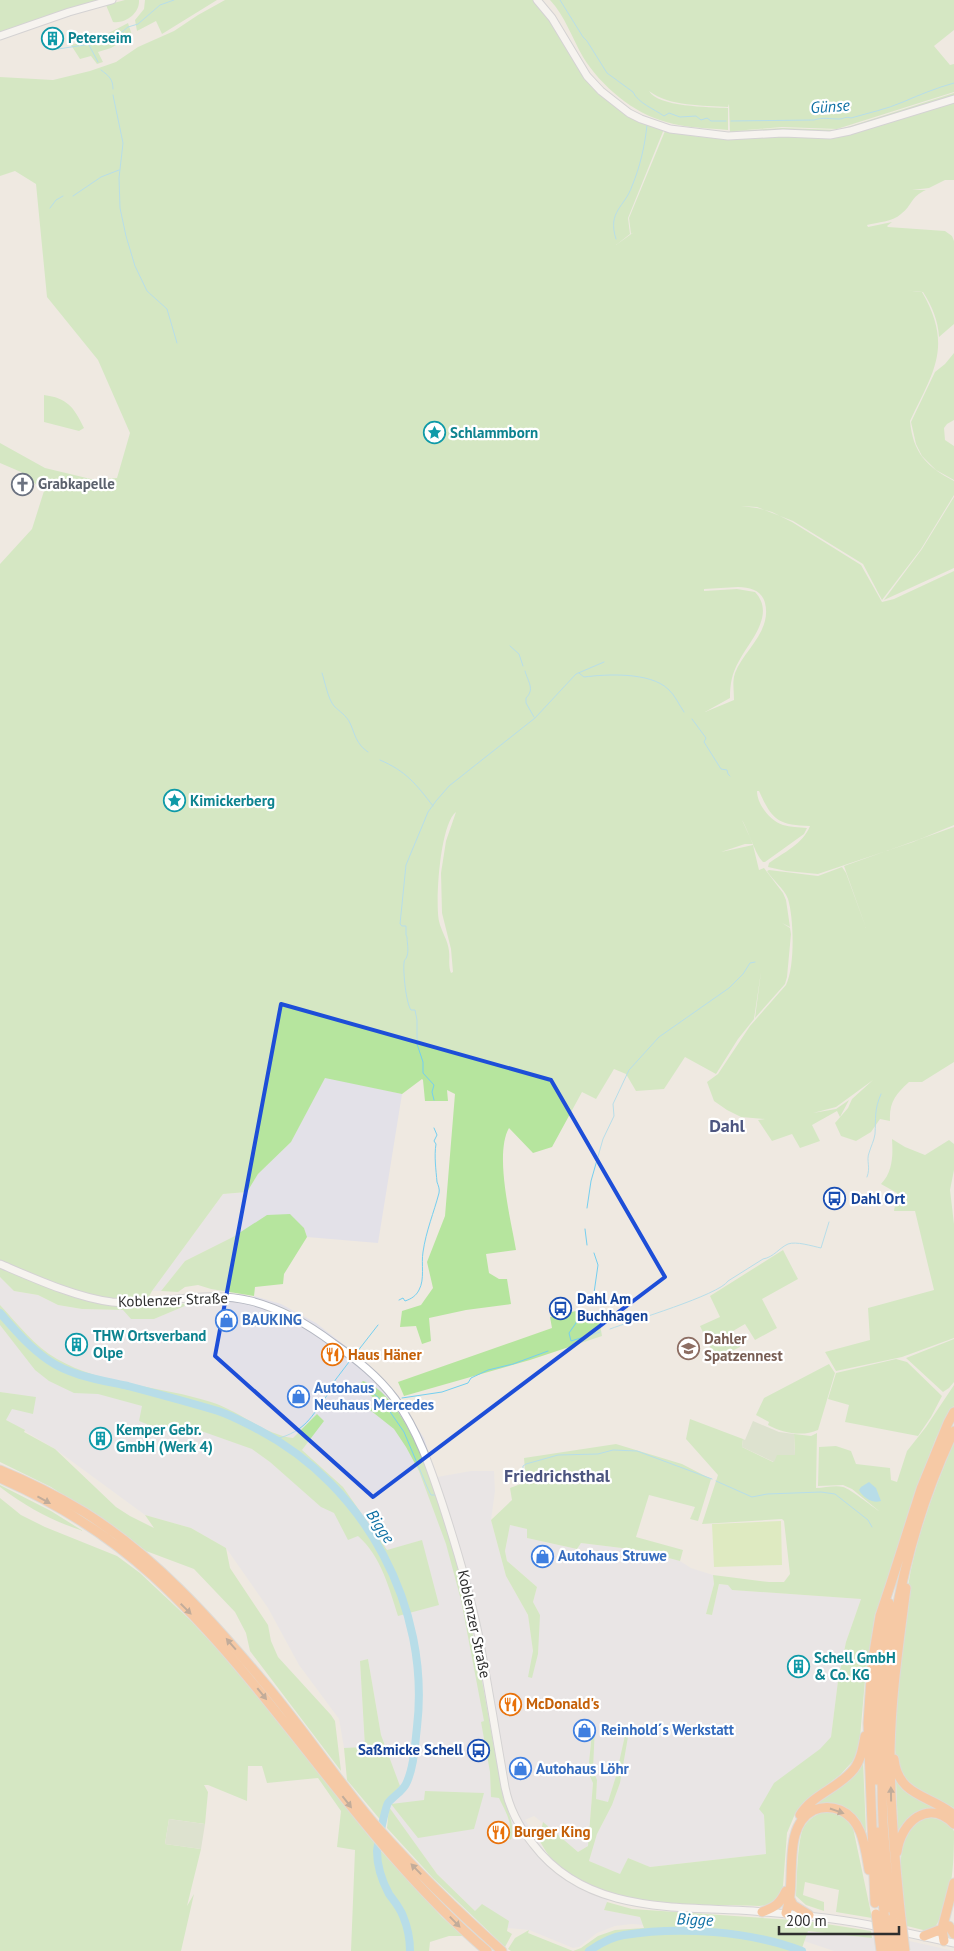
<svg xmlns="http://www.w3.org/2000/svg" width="954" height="1951" viewBox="0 0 954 1951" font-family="'PT Sans',sans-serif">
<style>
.industrial{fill:#e3e1e8}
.green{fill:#b6e59e;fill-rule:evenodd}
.cemetery{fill:#c8d9b8}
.pitch{fill:#c9ec9a}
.water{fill:#75cff0}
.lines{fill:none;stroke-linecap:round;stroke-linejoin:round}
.stream{stroke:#75cff0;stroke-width:1}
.river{stroke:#75cff0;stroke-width:8}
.secondary-casing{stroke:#b4b7c1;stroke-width:9}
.highway-casing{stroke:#c9c9c9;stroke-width:11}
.secondary{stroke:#fff;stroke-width:7}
.highway{stroke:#ffa35c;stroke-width:9}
.highway-bridge-casing{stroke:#c9c9c9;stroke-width:11;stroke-linecap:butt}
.highway-bridge{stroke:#ffa35c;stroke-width:9}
.oneway{fill:#8c6343}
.marked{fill:none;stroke:#1d4ed8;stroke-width:4;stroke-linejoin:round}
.labels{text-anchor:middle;stroke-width:4.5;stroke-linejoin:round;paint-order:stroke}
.culture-label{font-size:15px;font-weight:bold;fill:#0d838f;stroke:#fff;text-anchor:start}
.worship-label{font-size:15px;font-weight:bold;fill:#5b616d;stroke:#fff;text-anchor:start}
.transit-label{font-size:15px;font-weight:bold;fill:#164399;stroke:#fff;text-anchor:start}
.street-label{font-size:15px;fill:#2e2e2e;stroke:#fff}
.shop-label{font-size:15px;font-weight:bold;fill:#366cbe;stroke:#fff;text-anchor:start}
.education-label{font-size:15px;font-weight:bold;fill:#785e54;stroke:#fff;text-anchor:start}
.food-label{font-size:15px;font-weight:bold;fill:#c56008;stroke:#fff;text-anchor:start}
.water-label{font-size:16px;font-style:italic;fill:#0d6fa3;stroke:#fff}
.quarter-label{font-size:18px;font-weight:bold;fill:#4d5680;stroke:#fff}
</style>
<rect width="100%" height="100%" fill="#efe9e1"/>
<path class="industrial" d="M325,1077L402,1094L378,1243L307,1237L304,1228L234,1237L185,1261L161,1291H152L223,1194L247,1192L258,1174L291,1142Z
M0,1277L14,1291L38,1295L58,1305L82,1309L123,1310L154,1319L192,1303L211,1300L251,1304L254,1296L281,1304L316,1323L362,1359L390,1387L424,1438L437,1477L471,1471H494L495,1491L491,1520L506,1576L528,1615L533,1651L528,1677L540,1615L533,1602L537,1587L507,1561L505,1551L510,1525L527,1529V1538L577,1549L581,1543L638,1550L680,1561L691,1568L713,1575L714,1584L706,1614L712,1615L719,1584L729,1585L732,1590L861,1599L846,1642L838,1681L831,1737L764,1815L766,1854L650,1867L628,1858L621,1875L589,1861L597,1834L612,1805L620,1783L616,1776L608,1803L596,1799L597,1780L593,1770L595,1726L593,1723L588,1772L593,1782L588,1846L578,1852L534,1816L525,1820L549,1857L610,1895L604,1910L640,1917L643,1925L632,1924L615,1926L597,1933L579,1947L573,1948L529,1930L507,1928L475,1911L437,1874L385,1802L381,1735L368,1659L360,1661L365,1748H344L339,1719L299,1665L268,1608L226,1548L191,1528L145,1515L55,1449L6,1420L11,1409L36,1398L0,1392Z
M807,1931L872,1938L883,1935L954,1951H834L804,1941Z"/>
<path class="green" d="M0,0H99L66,9L0,33Z
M125,0H139C140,13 126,24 113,22L106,5Z
M145,0H217L162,34L156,21L137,31L135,20L144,9Z
M225,0H535L550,18L567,47L609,99L664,129L628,218L630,234L616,245L634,232L631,234L629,218L665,131L700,137L742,138L775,136L831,138L867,129L954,101V180H945L929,188L912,190H926C910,197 913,205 901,214C892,222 878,222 867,225L868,227L892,222L887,226L888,227L945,231L952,236L954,241V324L939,337C938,320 932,306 923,292L902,290L922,292C953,346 934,371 910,421C913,453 927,467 954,481V495L921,549L882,600L863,564L793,521L757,507L741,506L757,508L772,512L792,522L861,565L882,602L894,599L954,571V825L913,842L818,874L786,871L768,867L769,863C783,853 803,844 810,826C778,825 772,820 759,791H757C757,804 770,821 783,825C790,827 799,827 807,828L804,834L765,862H763C755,854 749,832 742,820L753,844H745L721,852L753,845L759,870L764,868L783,893L786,900L790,927L782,923L790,928L791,934L787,977L785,984L755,1018L761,972L754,1019L738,1039L716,1074L685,1057L664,1089L636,1091L626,1074L614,1069L596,1099L582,1092L552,1147L533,1153L509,1128C494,1154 511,1220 516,1250L486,1254L489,1273L499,1279H507L511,1304L466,1310L429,1318L431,1341L422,1344L416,1326L400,1327L402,1311L421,1305L433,1288L427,1262L445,1216L455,1094L447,1090L448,1101H425L423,1080L422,1079L402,1094L325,1078L291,1142L258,1174L247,1192L223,1194L152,1291L143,1307L192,1303L154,1319H131L123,1310L82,1309L58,1305L38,1295L14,1291L0,1277V564L32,529L44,491L21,472L0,463V443L45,468L95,480L117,478L130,433L98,360L47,297L36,184L15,171L0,176V77L53,80L90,71L116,62L138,47L174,31L198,15ZM738,587C750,588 761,589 765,603C772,631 744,650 735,673C732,682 734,691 734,700L705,712L730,698C730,684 732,673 739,661C750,641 776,614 755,592L737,589L704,591V589ZM456,812L446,841L441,873L442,913L451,949L453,972L451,973C448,966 450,959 449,951C448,940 441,931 439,921C435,902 440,824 456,812Z
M550,0H954V30L934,46L950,65L954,64V92L837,129L782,127L734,131L782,128L838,130L954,93V96L839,132L730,133L729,104L728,107C703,105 670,107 649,91C658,107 709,107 728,108V130C708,128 686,128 666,122C633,113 601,86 583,57C572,38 565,16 550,0Z
M128,23L132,35L111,48L98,52L103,62L97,64L91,56L80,59L71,45L103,36Z
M954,353V420L947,424L944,428L945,440L954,446V480L936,470L922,456L916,444L911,422L935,372L945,364Z
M44,395C67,398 74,407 84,428L79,431L44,422Z
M954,497V568L884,600L922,549Z
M954,827V1062L922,1082H909C896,1094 889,1102 890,1121L880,1119L871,1132L856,1141L841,1136L835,1123L848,1108L852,1099L873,1080L836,1107L813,1113L836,1109L849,1100L840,1117L837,1111L812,1125L820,1141L800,1148L792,1134L772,1141L758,1120L765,1119L741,1117L727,1110L714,1101L707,1082L718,1074L750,1026L786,985C795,967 794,919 788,899C784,888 773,881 767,871L769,870L818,876L842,867L846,873L866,928L844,866Z
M892,1139L905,1147L925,1155L949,1140L954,1144V1170L950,1190L954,1224V1338L902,1357L836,1371L825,1352L870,1340L868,1308L934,1290L915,1211H894L897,1193L881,1184C893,1172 893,1155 892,1139Z
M290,1214L304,1228L307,1237L284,1274L283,1284L255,1287L254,1296L211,1289L198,1285L185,1287L178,1292L161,1291L185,1261L233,1237L267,1215Z
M783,1250L798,1279L762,1299L777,1328L755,1340L745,1324L733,1331L740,1347L716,1359L700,1326L720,1317L710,1296Z
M0,1305C18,1324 34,1346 57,1359C102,1385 162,1386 211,1402C240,1411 263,1434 293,1438L317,1414L324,1421L302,1450L343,1487L387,1550L422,1540L439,1605L398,1616C389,1588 381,1556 358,1536L348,1540L334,1513L321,1507L270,1462L252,1449L204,1432L149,1425L139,1421L142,1406L98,1394L74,1393L49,1381L35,1370L0,1325Z
M580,1310L598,1312L602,1336L530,1360L404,1396L398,1382L552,1328L550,1317Z
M954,1339V1382L949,1388L943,1392L906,1358Z
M896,1359L907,1362L942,1396L931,1417L918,1436L845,1422L849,1405L828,1399L836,1373Z
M829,1364L835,1373L818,1430C803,1437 782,1433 768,1425L769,1422L756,1415L764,1398Z
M363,1381C440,1406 483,1687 497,1763C499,1774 501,1785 503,1796C507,1811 516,1825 511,1840L507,1836C515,1825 504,1809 499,1798L491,1797L490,1772L481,1722L484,1721L461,1600L446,1544L419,1471L406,1447L394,1429L370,1410L377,1400L357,1386Z
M954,1385V1406L936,1438L913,1498L884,1595L875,1614L865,1680L859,1749L852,1762L840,1775L804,1802L795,1814L787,1833L783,1886L780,1897L772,1905L759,1906C700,1904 605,1910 560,1868C551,1860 545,1850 539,1840L543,1822L578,1852L588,1846L593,1783L588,1772L593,1723L595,1726L593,1770L597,1780L596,1799L608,1802L616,1776L626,1731H629L620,1783L612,1805L597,1834L589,1861L620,1874L628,1858L650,1867L766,1854L764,1815L759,1809L774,1783L820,1749L831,1737L838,1681L846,1642L861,1599L732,1590L728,1585L719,1584L712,1615L706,1614L714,1584L713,1575L769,1582H784L790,1574L784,1521L782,1519L702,1524L718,1475L686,1439L690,1419L743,1439L742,1447L773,1462L776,1455L795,1454L794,1434L811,1436L817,1433L816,1488C824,1488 835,1485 843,1487C851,1489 871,1506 879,1511L852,1489L843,1485L818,1486L819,1447L836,1446L851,1451L856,1464L890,1468L891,1480L897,1482L907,1451L926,1427Z
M0,1392L36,1397L33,1414L12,1409L6,1420L25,1430L24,1432L55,1449L116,1507L130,1516L154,1528L145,1515L191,1528L226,1548L230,1568L268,1625L271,1641L278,1657L331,1715L335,1721L341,1771L250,1651L246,1633L235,1612L194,1569L146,1551L123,1533L51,1487L0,1462Z
M954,1441V1808C936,1797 912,1793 901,1773C891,1755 896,1726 897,1706C899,1666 902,1625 908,1586C916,1536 935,1488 954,1441Z
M616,1444L682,1464L711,1479L698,1521L690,1519L695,1507L649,1495L636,1537L683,1550L680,1561L638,1550L581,1543L577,1549L527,1538V1529L510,1525L505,1551L507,1561L537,1587L533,1602L540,1615L538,1654L532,1678L528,1677L533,1651L528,1615L506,1576L491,1520L512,1500L510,1488L526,1482L524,1458Z
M0,1485L51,1511L83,1531C50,1520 28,1508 0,1487Z
M0,1498L21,1515L45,1527L117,1556L140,1573L190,1620L234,1667L380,1850L442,1917L463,1936H449L430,1942L429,1951H351L355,1850L337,1847L341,1811L318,1778L267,1783L262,1766H248L247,1801L208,1785H204L208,1792L205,1824L169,1819L165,1844L201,1849L187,1906L194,1894L181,1951H0Z
M368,1659L381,1735L400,1786L385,1802L383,1823L347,1780L344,1748L365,1747L360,1661Z
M863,1760L866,1833L857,1818L850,1811L808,1809Z
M896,1780L910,1795L950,1814C924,1810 916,1808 898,1830Z
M425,1791L484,1793L474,1829L418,1838L391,1804L424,1800Z
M389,1807L437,1874L475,1911L482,1904L509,1921L507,1931L512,1934L505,1947L433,1878L387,1828Z
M828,1810L840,1814L852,1823L872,1918L836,1912L839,1890L805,1882L803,1895L824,1902V1911L806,1905L796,1896C797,1882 797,1835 805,1825C811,1817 819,1813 828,1810Z
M933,1818C942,1820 950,1823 954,1831C954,1864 953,1900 934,1929L927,1931L907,1926C902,1902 893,1840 914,1823C920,1819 926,1818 933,1818Z
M607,1902L632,1909L807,1921L871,1931L872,1938L808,1931L802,1948L776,1941L775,1945L796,1951H511L508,1949L515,1938L529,1930L528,1933L573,1951L581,1948L598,1936L615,1930L644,1928L640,1917L604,1910Z"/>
<path class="cemetery" d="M753,1421L779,1432L794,1434L795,1455H777L774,1462L742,1447L743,1439L745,1440Z
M169,1819L205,1824L201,1849L165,1844Z"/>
<path class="pitch" d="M781,1521L782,1565L714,1567L712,1524Z"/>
<path class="water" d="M869,1482L876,1488L881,1501C873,1504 863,1498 859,1490L861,1487Z"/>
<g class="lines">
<path class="stream" d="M560,0L583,37L587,41L607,73L633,92C638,103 654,109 664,116L669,113L680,117L696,116L701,120L707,118L711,121H726
M89,45L98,62
M58,49L111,41L128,27L138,24L160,5L174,0
M101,70C109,76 113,79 113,89
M113,95L123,143L119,178L120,208L126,236L135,266L147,291L167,309L177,343
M731,121L814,120C823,117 830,119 839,119C844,119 845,116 851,118C868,113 887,109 903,102C919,95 936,88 954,83
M73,196L101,177L119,170
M50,208L56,200L63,196
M616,239C607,211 625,207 632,186C640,167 645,145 647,125
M510,646L519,654L523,666
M525,671C528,682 535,689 526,698V703L534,717
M322,673C325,682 328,699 334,706C340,712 346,715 350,723C355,734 356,744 368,752
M579,673L584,677C607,674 650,672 668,689C675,695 679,705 684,712
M692,719L706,738L704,742L721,769L727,770L728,774L730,776
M380,760C406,771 416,784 433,806
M434,1100L432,1092L434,1085L423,1073V1062L417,1044V1020L415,1010H411C406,1003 403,972 404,963C404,959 406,960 407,956C409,950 407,943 407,937L406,935V926H402L400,924L406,865L428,812L436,801L449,786L535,718L576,674L604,662
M867,1177C871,1167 866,1161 869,1153C871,1146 874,1141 875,1134C876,1118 874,1110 881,1094
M587,1208L591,1181L603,1139L614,1116L613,1104L629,1070L659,1037L729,988L743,974L750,963L755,962
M585,1229L587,1245
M399,1300L403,1298L405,1301C411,1299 416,1296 419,1290C425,1279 421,1264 423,1252C426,1231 434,1212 439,1193C440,1189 438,1185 437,1182C436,1170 434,1156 436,1144L434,1141L437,1135L434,1128
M593,1300L598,1265L594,1253
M578,1316L576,1323L569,1333L571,1341L600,1332
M610,1329C631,1321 719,1295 728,1281L763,1259C774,1257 779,1248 788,1244C796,1241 812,1246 821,1248L829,1222
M357,1352L378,1325
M358,1385L370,1390L384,1403L386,1402
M330,1387L349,1362
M402,1398L442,1392L468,1383L471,1378L488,1370L513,1364L548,1351
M384,1403L404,1432L428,1489L431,1495H435
M276,1439C306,1431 311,1417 328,1394
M520,1479L522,1476L523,1466L526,1464L558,1455L598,1454L613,1450L637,1451L712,1479
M716,1481L752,1497L767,1494L821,1492L835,1494L868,1520L872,1527"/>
<path class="river" d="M0,1313C15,1330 29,1347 48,1360C71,1376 101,1380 128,1386C158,1394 188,1402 218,1411C233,1416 245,1423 259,1430C365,1486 431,1607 417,1727C415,1744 414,1768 406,1784C402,1792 393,1796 388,1803C385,1808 378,1844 377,1851C377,1866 382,1881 389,1894C394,1901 400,1908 403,1916C408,1928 410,1939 410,1951
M589,1951C599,1944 611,1937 624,1935C679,1926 750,1931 802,1951"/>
<defs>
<path id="secondary" d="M537,0L552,18L587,76L601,91L629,113L641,119L670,129L728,136L783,133L830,135L850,131L954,99
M0,36L69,12L112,0
M0,1264C33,1278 77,1298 112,1302C158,1306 205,1289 251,1301C282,1309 308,1324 333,1343C356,1359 378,1376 395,1399C418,1431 430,1467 442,1503C456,1546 469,1589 478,1633C488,1684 496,1736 505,1787C509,1808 519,1827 533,1844C586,1914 674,1906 753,1911C796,1914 838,1918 880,1927
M898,1931L954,1943"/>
<path id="highway" d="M0,1470C29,1482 57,1496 84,1512C153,1555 210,1618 262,1680C302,1727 336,1779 376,1826C415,1870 458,1912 502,1951
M0,1478C55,1502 108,1535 153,1576C277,1690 358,1841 487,1951
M894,1759C898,1797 931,1795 954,1815
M876,1780V1701L889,1603
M800,1815C813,1794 839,1788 854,1769C861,1760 863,1747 865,1736
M878,1832L884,1913
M897,1852C901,1822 928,1798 954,1824
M790,1899L793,1905L809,1915
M875,1903L868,1723L872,1664L880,1616L891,1583L921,1489L948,1423L954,1412
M762,1912C775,1907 780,1904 786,1891
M786,1913C798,1883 780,1827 814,1810C822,1807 832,1807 840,1810C863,1820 865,1848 869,1870
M892,1919C889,1887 885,1854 883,1822C877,1689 896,1552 954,1431
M901,1919C895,1863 890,1807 890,1751C891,1696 899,1642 906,1588
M949,1926L954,1934
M924,1936L942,1929
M944,1941L942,1929L954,1883"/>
</defs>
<use href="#secondary" class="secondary-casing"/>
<use href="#highway" class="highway-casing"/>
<use href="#secondary" class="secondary"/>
<use href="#highway" class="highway"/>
<defs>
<path id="highway-bridge" d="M884,1913L889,1951
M876,1914L881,1951
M892,1919L897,1951
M901,1919L905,1951"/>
</defs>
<use href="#highway-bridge" class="highway-bridge-casing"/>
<use href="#highway-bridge" class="highway-bridge"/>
</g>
<defs><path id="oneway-solid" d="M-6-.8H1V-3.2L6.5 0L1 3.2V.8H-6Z" transform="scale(1.25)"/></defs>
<g class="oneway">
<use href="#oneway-solid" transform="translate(44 1500) rotate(29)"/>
<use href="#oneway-solid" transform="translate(186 1609) rotate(45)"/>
<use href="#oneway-solid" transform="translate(231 1644) rotate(-131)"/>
<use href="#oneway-solid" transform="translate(262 1694) rotate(51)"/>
<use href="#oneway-solid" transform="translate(891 1794) rotate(-91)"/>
<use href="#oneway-solid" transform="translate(347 1802) rotate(52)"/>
<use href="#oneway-solid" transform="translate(837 1811) rotate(19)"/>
<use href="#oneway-solid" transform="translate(416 1869) rotate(-134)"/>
<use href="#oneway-solid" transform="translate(455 1922) rotate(46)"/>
</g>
<path d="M0 0H954V1951H0ZM281,1004L551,1080L665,1277L373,1497L215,1356Z" fill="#efe9e1" fill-opacity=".55" fill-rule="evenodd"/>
<path class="marked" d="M281,1004L551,1080L665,1277L373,1497L215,1356Z"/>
<defs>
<symbol id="building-ring" viewBox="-11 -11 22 22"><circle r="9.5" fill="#fff" stroke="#0f9aa8" stroke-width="1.5"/><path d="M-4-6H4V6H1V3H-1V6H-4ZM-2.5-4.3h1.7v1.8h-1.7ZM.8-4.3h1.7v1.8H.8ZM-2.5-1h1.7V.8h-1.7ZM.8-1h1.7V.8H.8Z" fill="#0f9aa8"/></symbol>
<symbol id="sight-ring" viewBox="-11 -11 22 22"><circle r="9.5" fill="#fff" stroke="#0f9aa8" stroke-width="1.5"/><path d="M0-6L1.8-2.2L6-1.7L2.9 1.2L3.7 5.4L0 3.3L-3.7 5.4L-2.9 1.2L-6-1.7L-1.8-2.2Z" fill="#0f9aa8"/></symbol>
<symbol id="church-ring" viewBox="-11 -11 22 22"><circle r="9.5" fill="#fff" stroke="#6b7280" stroke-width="1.5"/><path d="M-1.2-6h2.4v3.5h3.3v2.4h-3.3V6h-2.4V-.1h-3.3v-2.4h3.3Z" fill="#6b7280"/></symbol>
<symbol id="bus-ring" viewBox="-11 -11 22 22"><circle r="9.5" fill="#fff" stroke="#1a4fb4" stroke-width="1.5"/><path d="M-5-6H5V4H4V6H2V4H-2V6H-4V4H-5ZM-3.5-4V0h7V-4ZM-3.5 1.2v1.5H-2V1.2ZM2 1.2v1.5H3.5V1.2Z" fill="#1a4fb4"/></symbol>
<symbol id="shop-ring" viewBox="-11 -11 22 22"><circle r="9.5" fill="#fff" stroke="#3f7fe0" stroke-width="1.5"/><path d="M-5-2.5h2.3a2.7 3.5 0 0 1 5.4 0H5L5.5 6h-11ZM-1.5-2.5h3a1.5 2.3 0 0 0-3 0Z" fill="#3f7fe0"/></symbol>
<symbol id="school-ring" viewBox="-11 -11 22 22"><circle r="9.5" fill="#fff" stroke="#8d6e63" stroke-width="1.5"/><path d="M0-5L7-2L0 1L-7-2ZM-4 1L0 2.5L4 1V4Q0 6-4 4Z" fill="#8d6e63"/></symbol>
<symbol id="restaurant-ring" viewBox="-11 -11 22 22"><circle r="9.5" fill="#fff" stroke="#e8710a" stroke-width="1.5"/><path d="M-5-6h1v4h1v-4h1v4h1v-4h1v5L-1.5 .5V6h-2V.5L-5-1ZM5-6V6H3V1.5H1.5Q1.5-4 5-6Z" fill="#e8710a"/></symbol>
</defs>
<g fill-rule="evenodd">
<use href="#building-ring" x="40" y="26" width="25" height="25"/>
<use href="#sight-ring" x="422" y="420" width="25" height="25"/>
<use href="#church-ring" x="10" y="472" width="25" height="25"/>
<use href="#sight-ring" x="162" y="788" width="25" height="25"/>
<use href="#bus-ring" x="822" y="1186" width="25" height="25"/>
<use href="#bus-ring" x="548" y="1296" width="25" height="25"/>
<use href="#shop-ring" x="214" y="1308" width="25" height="25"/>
<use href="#building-ring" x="64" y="1332" width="25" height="25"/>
<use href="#school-ring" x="676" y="1336" width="25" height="25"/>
<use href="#restaurant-ring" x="320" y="1342" width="25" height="25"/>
<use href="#shop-ring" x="286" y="1384" width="25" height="25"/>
<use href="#building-ring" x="88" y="1426" width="25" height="25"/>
<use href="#shop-ring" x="530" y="1544" width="25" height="25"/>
<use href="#building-ring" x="786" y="1654" width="25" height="25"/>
<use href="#restaurant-ring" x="498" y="1692" width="25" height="25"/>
<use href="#shop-ring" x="572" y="1718" width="25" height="25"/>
<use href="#bus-ring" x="466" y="1738" width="25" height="25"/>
<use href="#shop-ring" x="508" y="1756" width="25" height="25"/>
<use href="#restaurant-ring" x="486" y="1820" width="25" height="25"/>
</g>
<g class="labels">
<g class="culture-label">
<text x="68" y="43">Peterseim</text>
<text x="450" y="438">Schlammborn</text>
<text x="190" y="806">Kimickerberg</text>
<text x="93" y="1341">THW Ortsverband<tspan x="93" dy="17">Olpe</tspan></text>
<text x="116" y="1435">Kemper Gebr.<tspan x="116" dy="17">GmbH (Werk 4)</tspan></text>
<text x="814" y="1663">Schell GmbH<tspan x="814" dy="17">&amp; Co. KG</tspan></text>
</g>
<g class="worship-label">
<text x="38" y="489">Grabkapelle</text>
</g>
<g class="transit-label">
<text x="851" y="1204">Dahl Ort</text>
<text x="577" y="1304">Dahl Am<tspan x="577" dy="17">Buchhagen</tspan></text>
<text x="463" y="1755" text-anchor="end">Saßmicke Schell</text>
</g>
<g class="street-label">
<text transform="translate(173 1300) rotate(-2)" y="5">Koblenzer Straße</text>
<text transform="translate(474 1624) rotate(78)" y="5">Koblenzer Straße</text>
</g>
<g class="shop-label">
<text x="242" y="1325">BAUKING</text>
<text x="314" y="1393">Autohaus<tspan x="314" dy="17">Neuhaus Mercedes</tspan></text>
<text x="558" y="1561">Autohaus Struwe</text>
<text x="601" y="1735">Reinhold´s Werkstatt</text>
<text x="536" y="1774">Autohaus Löhr</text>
</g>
<g class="education-label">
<text x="704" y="1344">Dahler<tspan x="704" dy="17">Spatzennest</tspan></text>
</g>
<g class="food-label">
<text x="348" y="1360">Haus Häner</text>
<text x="526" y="1709">McDonald's</text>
<text x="514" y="1837">Burger King</text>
</g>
<g class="water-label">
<text transform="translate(830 106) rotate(-4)" y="6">Günse</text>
<text transform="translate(381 1526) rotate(56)" y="6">Bigge</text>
<text transform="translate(695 1919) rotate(2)" y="6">Bigge</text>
</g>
<g class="quarter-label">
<text x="727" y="1132">Dahl</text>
<text x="557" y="1482">Friedrichsthal</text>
</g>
</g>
<path d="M779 1926v8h120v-8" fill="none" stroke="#2e2e2e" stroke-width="2.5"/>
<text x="786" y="1926" font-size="15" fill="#2e2e2e" stroke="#ffffff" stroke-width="4" paint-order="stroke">200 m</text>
</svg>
